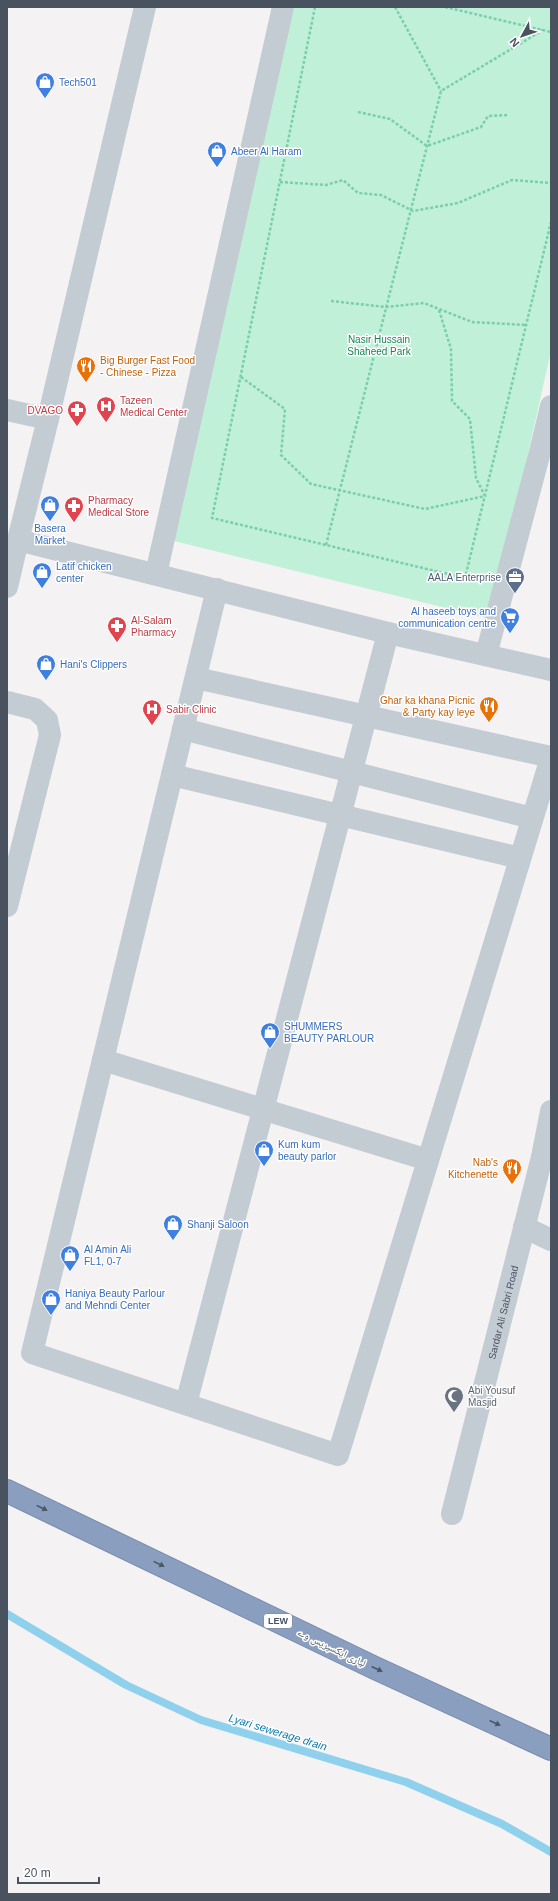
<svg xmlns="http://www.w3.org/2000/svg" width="558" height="1901" viewBox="0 0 558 1901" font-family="Arial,'Noto Naskh Arabic',sans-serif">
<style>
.green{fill:#c1f0d8}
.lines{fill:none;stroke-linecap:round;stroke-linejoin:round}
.stream{stroke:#8fd1ed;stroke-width:8}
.motorway-casing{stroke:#758aac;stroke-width:24}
.path{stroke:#79cfac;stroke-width:2.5;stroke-dasharray:3 2;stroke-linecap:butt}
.minor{stroke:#c3cbd3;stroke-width:22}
.tertiary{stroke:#c3cbd3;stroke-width:22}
.motorway{stroke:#8a9fc0;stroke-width:22}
.oneway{fill:#4c5765}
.labels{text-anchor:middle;stroke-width:3;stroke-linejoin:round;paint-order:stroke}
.shield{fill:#fff;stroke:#808790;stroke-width:1}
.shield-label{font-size:9px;font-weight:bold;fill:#495360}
.shop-label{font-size:10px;fill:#366cbe;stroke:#fff;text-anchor:start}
.park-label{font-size:10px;fill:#178357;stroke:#fff}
.food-label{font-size:10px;fill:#c56008;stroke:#fff;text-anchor:end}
.health-label{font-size:10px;fill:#be3a42;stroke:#fff;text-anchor:start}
.service-label{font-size:10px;fill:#4e5e75;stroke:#fff;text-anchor:end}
.street-label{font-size:10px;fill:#495360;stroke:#fff}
.worship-label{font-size:10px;fill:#5b616d;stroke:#fff;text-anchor:start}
.water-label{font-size:11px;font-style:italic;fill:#0c7aa8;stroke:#fff}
</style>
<rect width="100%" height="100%" fill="#f4f2f2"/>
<path class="green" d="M276,7H551V351L491,619L166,539Z"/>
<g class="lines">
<path class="stream" d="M7,1614L126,1685L201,1720L406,1782L502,1824L551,1852"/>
<defs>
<path id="motorway" d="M7,1491L375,1668L551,1749"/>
</defs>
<use href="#motorway" class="motorway-casing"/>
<path class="path" d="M315,7L212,518L465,578L551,222
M395,7L441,91
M445,7L551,32
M358,112L390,119L427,146L481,127L488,116L508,115
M280,182L326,185L343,180L358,193L381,195L413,211L458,203L512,180L551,183
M331,301L386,307L424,303L472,322L526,325
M241,377L285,409L281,455L311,484L425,509L485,496L476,478L470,419L452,401L451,349L439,310
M326,545L441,91L543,30"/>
<g class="minor">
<path d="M48,419L145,7"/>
<path d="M156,574L283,7"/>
<path d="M7,587L18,540"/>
<path d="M217,589L32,1353L338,1455L551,758"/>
<path d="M486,655L541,448L551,406"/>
<path d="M196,678L551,757"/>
<path d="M7,702L35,709L47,720L50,735L7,906"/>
<path d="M183,729L532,818"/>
<path d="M172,775L520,858"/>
<path d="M103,1060L428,1160"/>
<path d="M524,1227L551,1240"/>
<path d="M186,1404L388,633"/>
<path id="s1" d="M452,1514L542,1157L551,1111"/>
</g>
<path class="tertiary" d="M7,410L48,419L18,540L388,633L551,670"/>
<use href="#motorway" class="motorway"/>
</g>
<defs><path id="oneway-solid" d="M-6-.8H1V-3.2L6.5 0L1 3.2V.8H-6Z"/></defs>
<g class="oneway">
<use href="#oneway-solid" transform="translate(42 1508) rotate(26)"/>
<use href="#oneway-solid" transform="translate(159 1564) rotate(26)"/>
<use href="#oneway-solid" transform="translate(377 1669) rotate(25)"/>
<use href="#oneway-solid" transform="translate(495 1723) rotate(24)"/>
</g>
<defs>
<symbol id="shop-pin" viewBox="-11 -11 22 30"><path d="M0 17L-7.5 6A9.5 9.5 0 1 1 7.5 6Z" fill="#3f7fe0" stroke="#fff"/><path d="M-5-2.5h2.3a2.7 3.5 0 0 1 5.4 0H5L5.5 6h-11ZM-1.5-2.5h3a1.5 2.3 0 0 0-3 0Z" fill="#fff"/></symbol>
<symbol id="restaurant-pin" viewBox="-11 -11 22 30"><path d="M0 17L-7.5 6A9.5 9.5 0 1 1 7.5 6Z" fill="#e8710a" stroke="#fff"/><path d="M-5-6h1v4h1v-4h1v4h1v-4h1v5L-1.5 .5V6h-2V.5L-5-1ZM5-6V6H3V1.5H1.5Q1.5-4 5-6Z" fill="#fff"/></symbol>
<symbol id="hospital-pin" viewBox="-11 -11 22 30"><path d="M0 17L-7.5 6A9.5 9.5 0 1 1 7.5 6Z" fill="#e0444e" stroke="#fff"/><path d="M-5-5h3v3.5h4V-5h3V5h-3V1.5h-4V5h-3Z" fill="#fff"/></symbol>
<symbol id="pharmacy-pin" viewBox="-11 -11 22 30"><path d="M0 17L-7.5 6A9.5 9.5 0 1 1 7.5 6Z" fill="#e0444e" stroke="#fff"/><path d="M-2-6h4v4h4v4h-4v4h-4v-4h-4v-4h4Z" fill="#fff"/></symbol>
<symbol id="office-pin" viewBox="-11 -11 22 30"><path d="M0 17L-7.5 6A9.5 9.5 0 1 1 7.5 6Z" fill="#5c6f8a" stroke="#fff"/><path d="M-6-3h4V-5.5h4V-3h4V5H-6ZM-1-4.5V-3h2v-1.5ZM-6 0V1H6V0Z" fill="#fff"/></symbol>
<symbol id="supermarket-pin" viewBox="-11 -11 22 30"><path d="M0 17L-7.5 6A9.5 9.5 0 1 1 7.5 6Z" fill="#3f7fe0" stroke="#fff"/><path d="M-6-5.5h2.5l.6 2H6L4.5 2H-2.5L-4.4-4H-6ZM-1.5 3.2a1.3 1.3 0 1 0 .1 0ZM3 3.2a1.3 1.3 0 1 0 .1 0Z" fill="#fff"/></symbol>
<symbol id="mosque-pin" viewBox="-11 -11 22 30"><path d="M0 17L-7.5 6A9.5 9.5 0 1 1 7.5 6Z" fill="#6b7280" stroke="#fff"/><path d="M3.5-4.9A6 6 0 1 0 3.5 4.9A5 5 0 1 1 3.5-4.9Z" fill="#fff"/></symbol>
</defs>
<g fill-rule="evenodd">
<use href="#shop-pin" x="34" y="71" width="22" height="30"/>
<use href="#shop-pin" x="206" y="140" width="22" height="30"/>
<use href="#restaurant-pin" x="75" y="355" width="22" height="30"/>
<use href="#hospital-pin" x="95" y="395" width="22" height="30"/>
<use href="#pharmacy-pin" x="66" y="399" width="22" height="30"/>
<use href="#shop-pin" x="39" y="494" width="22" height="30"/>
<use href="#pharmacy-pin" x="63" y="495" width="22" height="30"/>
<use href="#shop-pin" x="31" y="561" width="22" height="30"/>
<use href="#office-pin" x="504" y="566" width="22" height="30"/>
<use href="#supermarket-pin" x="499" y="606" width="22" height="30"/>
<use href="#pharmacy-pin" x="106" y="615" width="22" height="30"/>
<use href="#shop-pin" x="35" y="653" width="22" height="30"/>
<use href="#restaurant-pin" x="478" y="695" width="22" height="30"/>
<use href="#hospital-pin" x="141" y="698" width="22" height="30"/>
<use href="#shop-pin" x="259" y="1021" width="22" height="30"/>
<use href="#shop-pin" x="253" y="1139" width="22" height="30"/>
<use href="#restaurant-pin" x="501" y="1157" width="22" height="30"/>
<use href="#shop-pin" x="162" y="1213" width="22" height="30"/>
<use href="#shop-pin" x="59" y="1244" width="22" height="30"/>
<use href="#shop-pin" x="40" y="1288" width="22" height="30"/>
<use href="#mosque-pin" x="443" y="1385" width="22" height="30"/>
</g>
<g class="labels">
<rect class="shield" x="264" y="1614" width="28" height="14" rx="3"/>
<g class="shield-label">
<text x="278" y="1624">LEW</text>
</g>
<g class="shop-label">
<text x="59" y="86">Tech501</text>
<text x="231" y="155">Abeer Al Haram</text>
<text x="50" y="532" text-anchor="middle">Basera<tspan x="50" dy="12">Market</tspan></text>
<text x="56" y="570">Latif chicken<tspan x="56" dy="12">center</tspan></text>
<text x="496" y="615" text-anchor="end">Al haseeb toys and<tspan x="496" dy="12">communication centre</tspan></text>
<text x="60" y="668">Hani's Clippers</text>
<text x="284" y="1030">SHUMMERS<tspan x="284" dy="12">BEAUTY PARLOUR</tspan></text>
<text x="278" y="1148">Kum kum<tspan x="278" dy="12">beauty parlor</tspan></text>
<text x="187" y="1228">Shanji Saloon</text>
<text x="84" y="1253">Al Amin Ali<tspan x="84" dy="12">FL1, 0-7</tspan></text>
<text x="65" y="1297">Haniya Beauty Parlour<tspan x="65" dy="12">and Mehndi Center</tspan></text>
</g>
<g class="park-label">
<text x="379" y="343">Nasir Hussain<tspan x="379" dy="12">Shaheed Park</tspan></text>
</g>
<g class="food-label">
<text x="100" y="364" text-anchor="start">Big Burger Fast Food<tspan x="100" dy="12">- Chinese - Pizza</tspan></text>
<text x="475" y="704">Ghar ka khana Picnic<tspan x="475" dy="12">&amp; Party kay leye</tspan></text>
<text x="498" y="1166">Nab's<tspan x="498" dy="12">Kitchenette</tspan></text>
</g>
<g class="health-label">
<text x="120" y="404">Tazeen<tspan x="120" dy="12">Medical Center</tspan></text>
<text x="63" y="414" text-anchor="end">DVAGO</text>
<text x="88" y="504">Pharmacy<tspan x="88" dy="12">Medical Store</tspan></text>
<text x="131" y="624">Al-Salam<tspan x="131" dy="12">Pharmacy</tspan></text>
<text x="166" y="713">Sabir Clinic</text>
</g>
<g class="service-label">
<text x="501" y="581">AALA Enterprise</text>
</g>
<g class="street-label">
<text dy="4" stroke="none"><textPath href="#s1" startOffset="208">Sardar Ali Sabri Road</textPath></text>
<text transform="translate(332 1647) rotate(26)" y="4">لیاری ایکسپریس وے</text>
</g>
<g class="worship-label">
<text x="468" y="1394">Abi Yousuf<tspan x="468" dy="12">Masjid</tspan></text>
</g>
<g class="water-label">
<text transform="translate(278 1732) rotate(17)" y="4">Lyari sewerage drain</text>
</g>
</g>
<rect width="558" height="1901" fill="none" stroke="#495360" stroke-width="16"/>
<g transform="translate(522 36) rotate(230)" stroke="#ffffff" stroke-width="3" paint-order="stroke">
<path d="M0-3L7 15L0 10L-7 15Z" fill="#495360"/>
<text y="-6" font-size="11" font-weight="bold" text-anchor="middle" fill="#495360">N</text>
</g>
<path d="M18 1877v6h81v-6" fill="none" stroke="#495360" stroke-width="2"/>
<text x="24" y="1877" font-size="12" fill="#495360" stroke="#ffffff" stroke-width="3" paint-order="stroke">20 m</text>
</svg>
